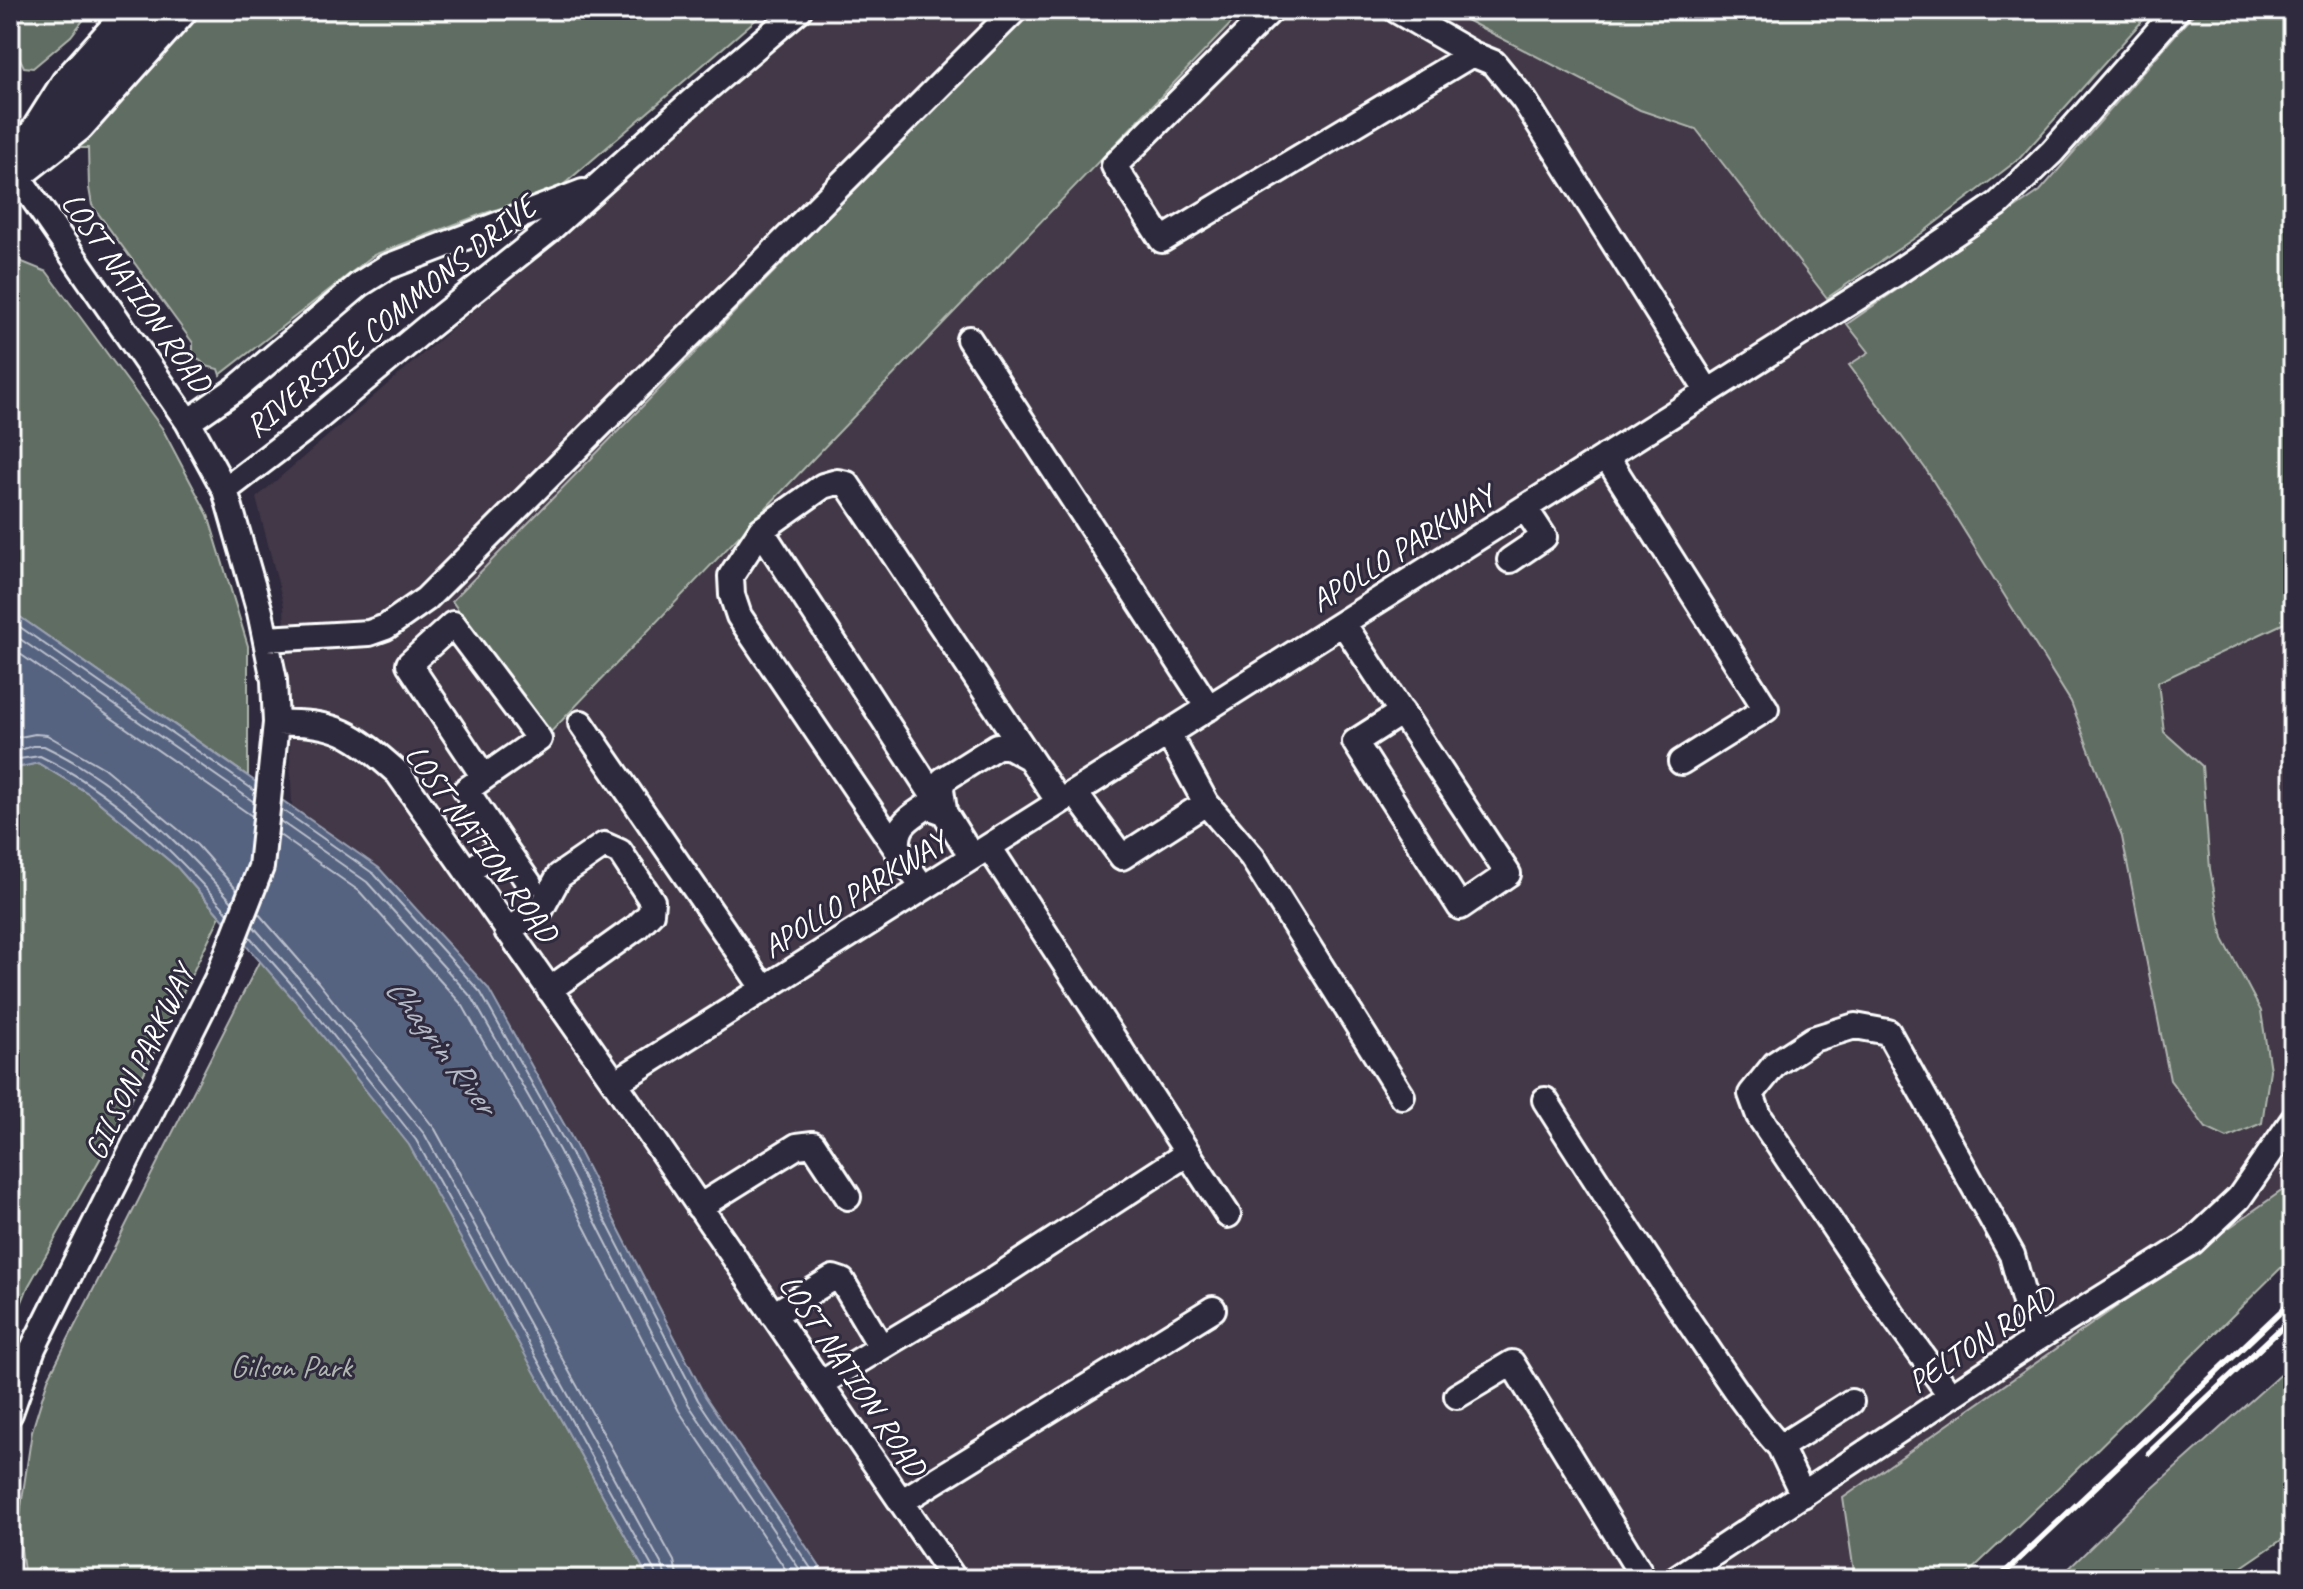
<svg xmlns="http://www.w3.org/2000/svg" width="2303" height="1589" viewBox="0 0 2303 1589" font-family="Caveat,sans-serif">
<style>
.built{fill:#423747}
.green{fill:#616d62;stroke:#b0b6b0;stroke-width:2}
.water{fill:#566380;stroke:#9aa1b3;stroke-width:2}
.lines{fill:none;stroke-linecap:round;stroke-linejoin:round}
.shore{stroke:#bbc1cc;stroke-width:2}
.minor-casing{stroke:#fff;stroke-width:30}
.highway-casing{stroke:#fff;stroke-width:42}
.minor{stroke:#2f2a3d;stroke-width:24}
.highway{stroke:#2f2a3d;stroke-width:36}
.rail{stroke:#fff;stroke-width:6}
.labels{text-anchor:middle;stroke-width:6;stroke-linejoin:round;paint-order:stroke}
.street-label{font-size:32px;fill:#fff;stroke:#2f2a3d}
.park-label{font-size:32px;fill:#b0b6b0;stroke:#2f2a3d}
.water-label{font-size:34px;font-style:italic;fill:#b3b9c6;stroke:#2f2a3d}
</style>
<rect width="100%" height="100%" fill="#2f2a3d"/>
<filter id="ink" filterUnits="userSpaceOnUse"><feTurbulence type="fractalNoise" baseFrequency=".0125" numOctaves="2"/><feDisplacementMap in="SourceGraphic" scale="16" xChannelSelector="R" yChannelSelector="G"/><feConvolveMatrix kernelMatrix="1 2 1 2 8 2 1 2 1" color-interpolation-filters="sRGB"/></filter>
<g filter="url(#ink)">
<path class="built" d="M820,10H1447L1640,110L1696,129L1918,417L2111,703L2293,619V1256L2064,1482L1962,1579H828L705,1396L574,1142L379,868L292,807L284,606L256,498Z"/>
<path class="green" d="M10,10H91L71,36L33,68L24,67L19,57H10Z
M200,10H767L556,191L482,214L374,255L220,375L218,369L206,366L193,354V343L92,205L89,188L88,148H79L102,115Z
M1030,10H1244L547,736L452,601Z
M1447,10H2152L2019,159L1922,233L1827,298L1696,129L1640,110Z
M2197,10H2293V619L2158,682L2164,732L2202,766L2210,869L2223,939L2261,1011L2270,1070L2262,1123L2227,1138L2206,1128L2170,1080L2122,837L2071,702L1925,468L1849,365L1869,352L1847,324L2040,191Z
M10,257L47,272L162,428L208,515L248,646V776L10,610Z
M38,763L88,793L177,867L220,916L118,1127L28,1287L10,1332V774L21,767Z
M261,958L410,1145L649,1579H25L18,1527L32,1431L48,1379Z
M2293,1183V1256L2064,1482L1962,1579H1855L1843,1498Z
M2293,1363V1532L2224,1579H2058L2143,1497Z"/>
<path class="water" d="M10,610L379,868L488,988L574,1142L705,1396L828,1579H649L409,1145L295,1001L177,867L88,793L38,763L21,767L10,774Z"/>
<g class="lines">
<path class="shore" d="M10,620L255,791
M10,632L254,802
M10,647L252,816
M10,739L35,734L47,735L104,768L197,845L237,890
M10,753L33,746H44C117,781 179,842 232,902
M10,766L19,759L40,756C113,791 175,852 228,913
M281,809L374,874L481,993L567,1146L698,1400L818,1579
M280,821L367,882L473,999L559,1150L689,1405L806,1579
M278,834L359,891L463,1006L548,1156L679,1411L792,1579
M258,913L318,982L435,1129L674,1561L678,1579
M253,926L309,990L425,1135L663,1567L666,1579
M249,936L302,996L416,1140L655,1572L656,1579"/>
<defs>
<path id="minor" d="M1271,10L1114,166L1162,240L1472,54
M1396,10L1472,54L1494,63L1524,100L1708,392
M10,165L188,422L225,490L260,612L274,680L276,723L261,867L218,977L33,1348L10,1413
M969,339L1209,708
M188,422L237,388L360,284L387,267L583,192
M1606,456L1766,709L1681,762
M225,490L306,428L424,330L548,231L691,102L799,10
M761,530L944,812
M1510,560L1544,537L1525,508
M1343,623L1508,874L1460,907L1355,742L1402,712
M266,639L369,633L386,627L426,599L1015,10
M276,723C336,720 355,735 398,773L615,1083L954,1579
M581,723L764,989
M1075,793L1122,857L1206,803L1168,733
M1206,803L1252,857L1402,1096
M944,810L941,789L943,780L997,746H1008L1028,757
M504,847L529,883
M989,847L1228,1215
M898,851C896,824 906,821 927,806L944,812L972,857
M467,872L504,847L466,790L539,739L453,624L409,664L484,777
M923,888L739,616L732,595L731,576L761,530L823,486L837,482L847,484L1059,802
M507,931L541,909L559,876L604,845L620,852L652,901L651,913L637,927L549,990
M615,1083L1896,273L1998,204L2052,152L2177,10
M1545,1100C1591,1173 1638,1245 1686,1317C1716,1361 1744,1407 1780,1447
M699,1207L797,1146L813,1144L848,1197
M773,1315L833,1278L842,1281L881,1347
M820,1384L990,1282L1188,1153
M1457,1396L1512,1363L1644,1579
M1951,1396L1894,1317L1759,1116L1751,1094L1775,1064L1813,1039L1855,1026L1888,1032L2012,1255L2035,1340
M1803,1495L1780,1447L1851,1402
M901,1502L1213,1309
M1675,1579L2035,1340L2192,1242L2239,1198L2293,1120"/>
<path id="highway" d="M28,150L69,85L136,10
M15,172L76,124L178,10"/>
</defs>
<use href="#minor" class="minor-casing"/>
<use href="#highway" class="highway-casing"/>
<use href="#minor" class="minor"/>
<use href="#highway" class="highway"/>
<path class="rail" d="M2149,1453L2293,1317
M1998,1579L2293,1300"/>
</g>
</g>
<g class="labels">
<g class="street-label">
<text transform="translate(137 292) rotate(55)" y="11">LOST NATION ROAD</text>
<text transform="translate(390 316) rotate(-39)" y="11">RIVERSIDE COMMONS DRIVE</text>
<text transform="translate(1402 548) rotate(-32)" y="11">APOLLO PARKWAY</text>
<text transform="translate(482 843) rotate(54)" y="11">LOST NATION ROAD</text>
<text transform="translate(854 894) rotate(-32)" y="11">APOLLO PARKWAY</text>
<text transform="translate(139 1062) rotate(-64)" y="11">GILSON PARKWAY</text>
<text transform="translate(1981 1339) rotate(-33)" y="11">PELTON ROAD</text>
<text transform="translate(853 1375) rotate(56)" y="11">LOST NATION ROAD</text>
</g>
<g class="park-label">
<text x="291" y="1377">Gilson Park</text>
</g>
<g class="water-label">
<text transform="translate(442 1045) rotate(53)" y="12">Chagrin River</text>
</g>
</g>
<rect width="2303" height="1589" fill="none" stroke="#2f2a3d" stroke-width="40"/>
<rect x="20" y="20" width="2263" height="1549" fill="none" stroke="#fff" stroke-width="3" filter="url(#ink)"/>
</svg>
